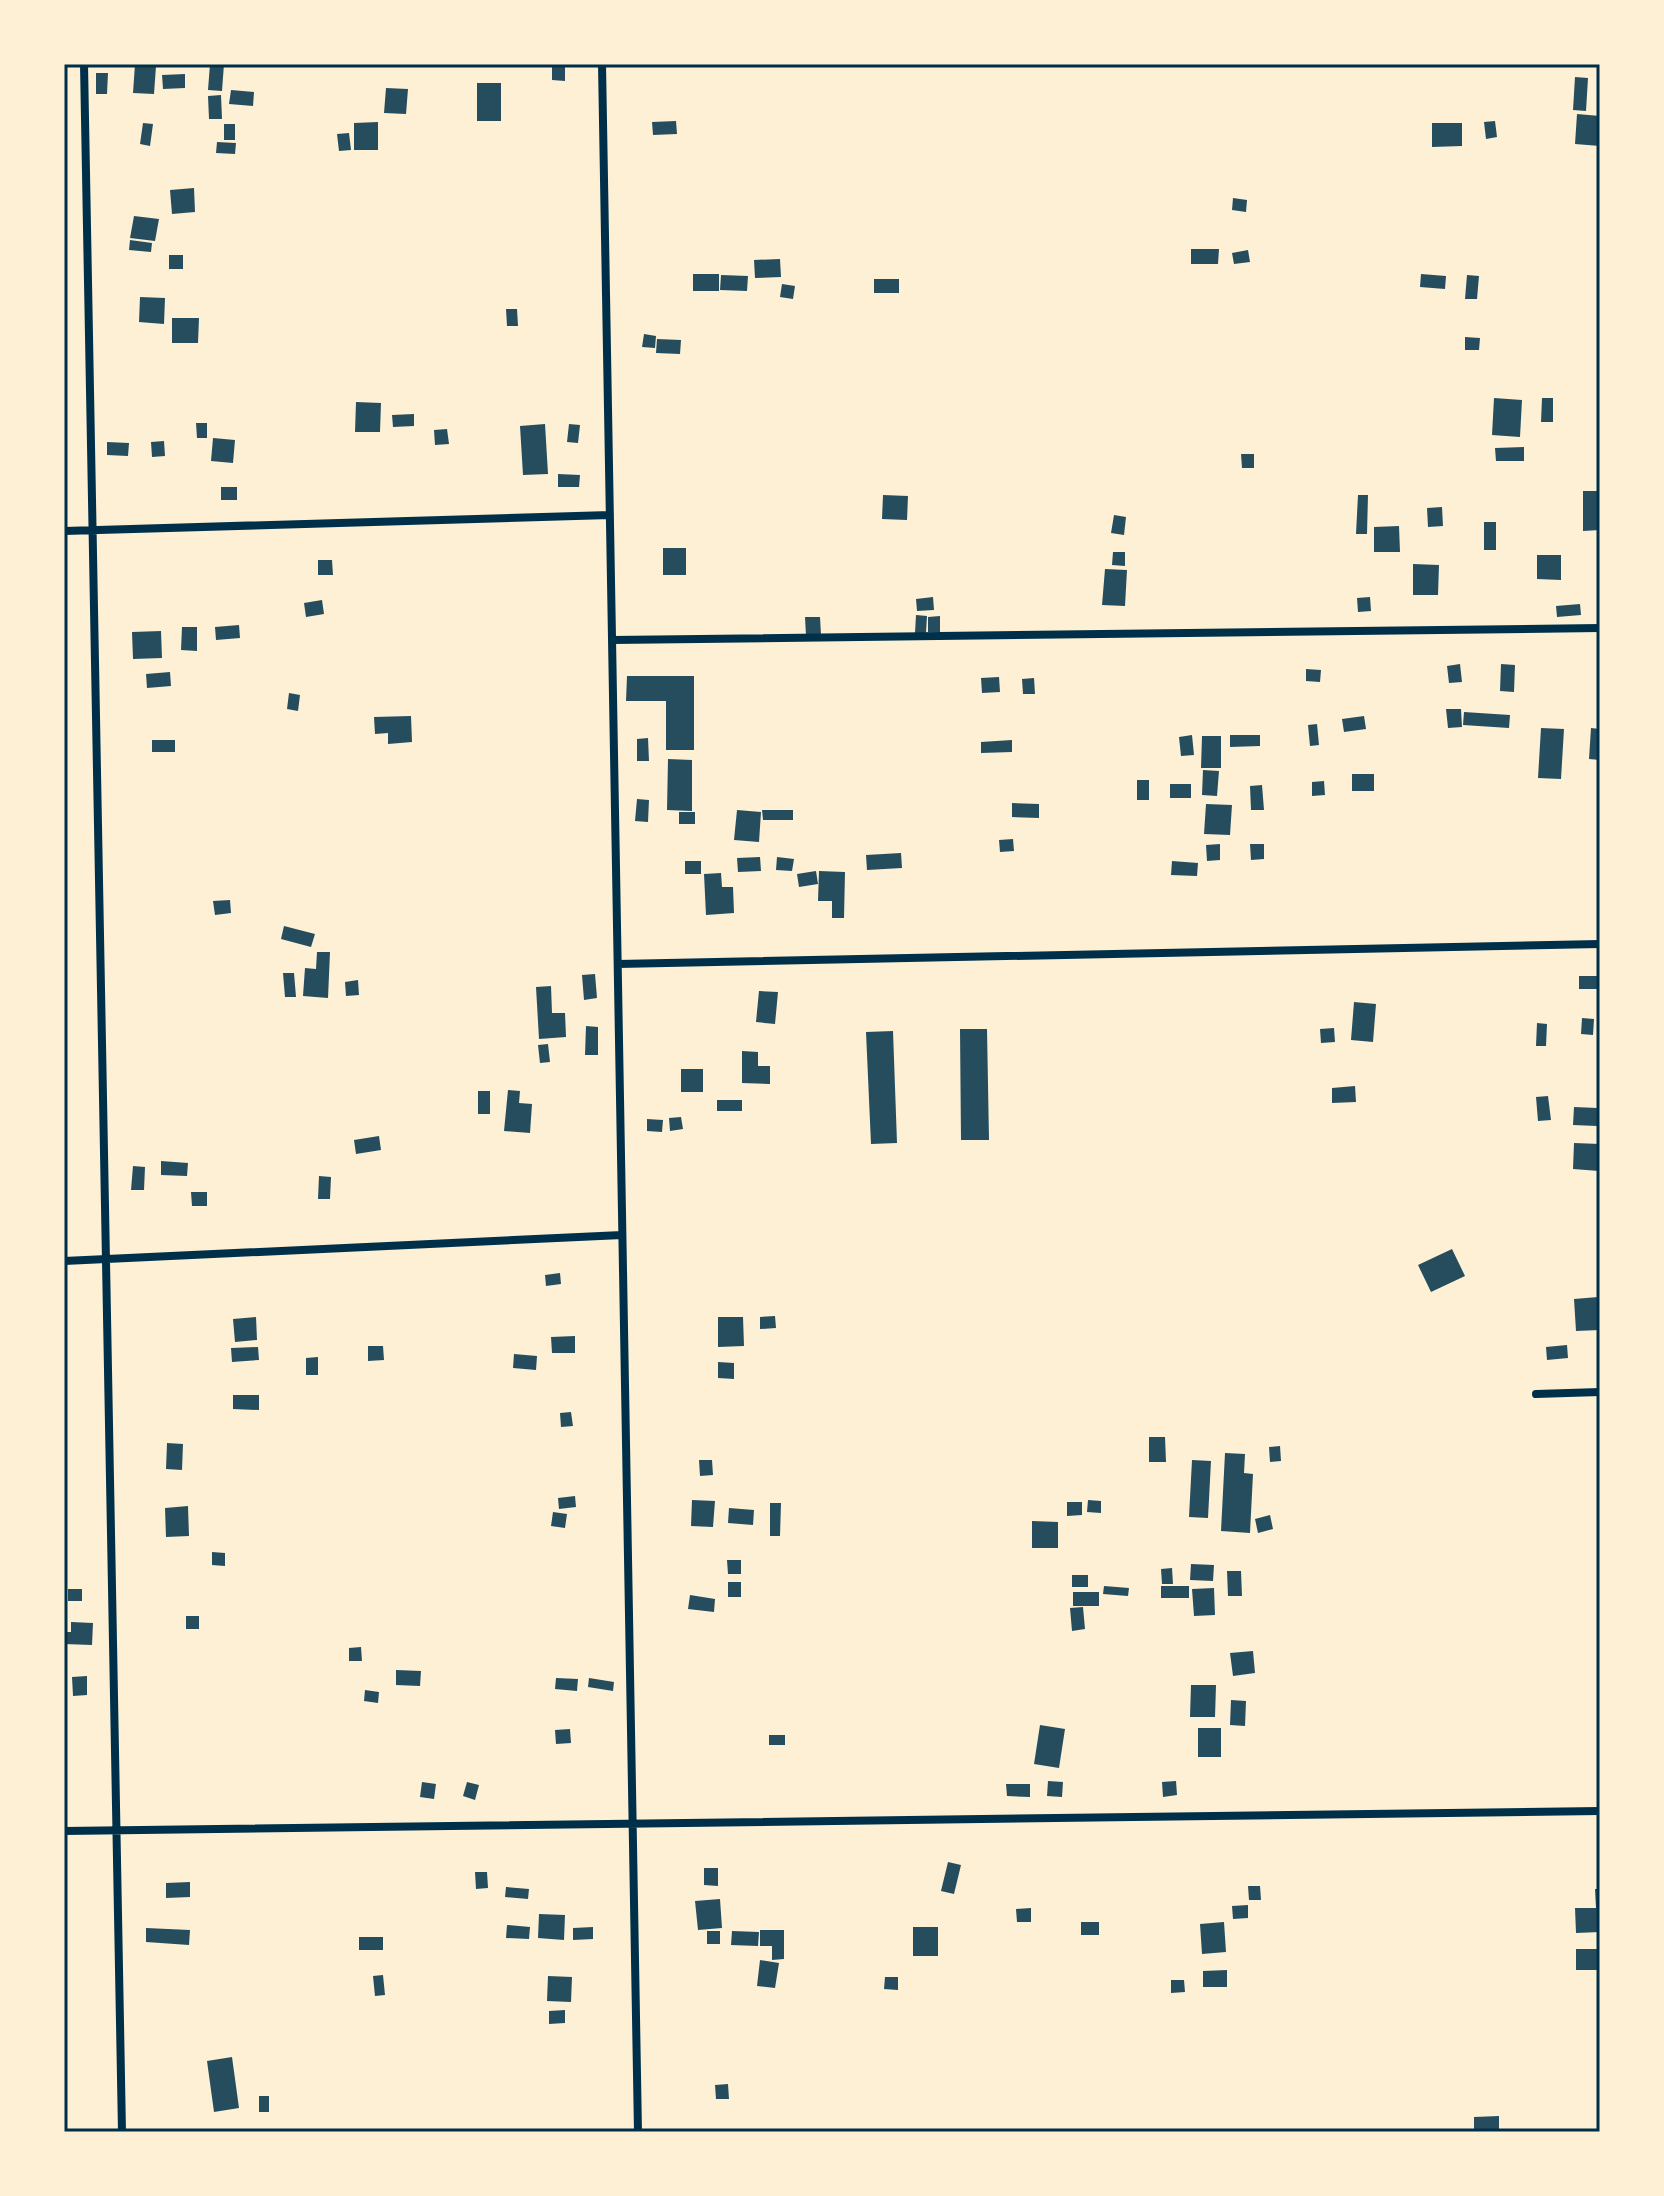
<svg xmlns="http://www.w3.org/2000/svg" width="1664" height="2196" viewBox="0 0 1664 2196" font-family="'Sofia Sans Condensed',sans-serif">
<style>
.building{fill:#264d5e}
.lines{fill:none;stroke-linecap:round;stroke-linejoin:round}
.minor{stroke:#003049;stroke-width:8}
.neatline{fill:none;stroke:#003049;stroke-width:3}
</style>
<rect width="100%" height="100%" fill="#fdf0d5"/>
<path class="building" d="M135,64L156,66L154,94L133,93Z
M210,64H224L222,91L208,90Z
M552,64H565V81L552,80Z
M96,73H108L107,94H96Z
M185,74V88L163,89L162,75Z
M1575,77L1588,78L1586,111L1573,110Z
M477,83H501V121H477Z
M386,88L408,89L406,114L384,113Z
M231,90L254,92L253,106L229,104Z
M221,95L222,119H209L208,96Z
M1577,114L1600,116V146L1575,144Z
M676,121L677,134L653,135L652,122Z
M1495,121L1497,137L1486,139L1484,122Z
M378,122V150H354V123Z
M143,123L153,124L150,146L140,144Z
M1432,123H1462V146L1432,147Z
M224,124H235V140H224Z
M349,133L351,150L339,151L337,134Z
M217,142L236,143L235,154L216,153Z
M194,188L195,212L172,214L170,190Z
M1233,198L1247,200L1246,212L1232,210Z
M134,216L159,219L155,241L130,238Z
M130,240L152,243L151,252L129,250Z
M1191,249H1219L1218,264H1191Z
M1248,250L1250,262L1234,264L1232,253Z
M169,255H183V269H169Z
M780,259L781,277L755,278L754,260Z
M693,274H719V291H693Z
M1421,274L1446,276L1445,289L1420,287Z
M721,275L748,276L747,291L720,290Z
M1467,275L1479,276L1477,299H1465Z
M874,279H899V293H874Z
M782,284L795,286L793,299L780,297Z
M140,297L165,298L164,324L139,322Z
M506,309H517L518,326H507Z
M172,318H199L198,343H172Z
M644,334L656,336L655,348L642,347Z
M1465,337L1480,338L1479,350H1465Z
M657,339L681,340L680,354L656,353Z
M1494,398L1522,400L1520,437L1492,435Z
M1542,398H1553V422H1541Z
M356,402L381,403L380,432H355Z
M414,414V426L393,427L392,415Z
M196,423H207V438H197Z
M545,424L548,474L523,475L520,426Z
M569,424L580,425L578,443L567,442Z
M447,429L449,444L435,445L434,430Z
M213,438L235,440L233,463L211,461Z
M164,441L165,456L152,457L151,442Z
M107,442L129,443L128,456L107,455Z
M1524,447V461H1496L1495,448Z
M1241,454H1254V468H1242Z
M558,474L580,475L579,487H558Z
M221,487H237V500H221Z
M1583,491H1600V530L1583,531Z
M883,495L908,496L907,520L882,519Z
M1358,495H1368L1367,534H1356Z
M1442,507L1443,526L1428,527L1427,508Z
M1114,515L1126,517L1124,535L1111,533Z
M1484,522H1496V550H1484Z
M1399,526L1400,552H1374V527Z
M663,548H686V575H663Z
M1113,552H1125V566L1112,565Z
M1537,555H1561V580L1537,579Z
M318,560H332L333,575H318Z
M1413,564L1439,565L1438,595H1413Z
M1105,569L1127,570L1125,606L1102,605Z
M933,597L934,610L917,611L916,599Z
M1370,597L1371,611L1358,612L1357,598Z
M322,600L324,614L306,617L304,603Z
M1580,604L1581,615L1557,617L1556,606Z
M916,615L927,616L926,633H915Z
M940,616V632H928V617Z
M805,617H820L821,635L806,636Z
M239,625L240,638L216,640L215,627Z
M182,627H197V651L181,650Z
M161,631L162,658L133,659L132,632Z
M1460,664L1462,682L1449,683L1447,666Z
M1501,664L1515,665L1514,692L1500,691Z
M1306,669L1321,670L1320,682L1306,681Z
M170,672L171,686L147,688L146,674Z
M627,676H694V750H666V701H626Z
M999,677L1000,692L982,693L981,678Z
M1034,678L1035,694H1023L1022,679Z
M289,693L300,695L298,711L287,709Z
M1446,709H1461L1462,727L1448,728Z
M1464,712L1510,715L1509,728L1463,725Z
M411,716L412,742L388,744V733L375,734L374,717Z
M1364,716L1366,729L1344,732L1342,719Z
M1317,724L1319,745L1310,746L1308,725Z
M1541,728L1564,729L1561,779L1538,778Z
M1591,728L1600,729V760L1589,759Z
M1192,735L1194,755L1181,756L1179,737Z
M1230,735H1260V746L1230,747Z
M1202,736H1221V768H1201Z
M648,738L649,761H637V739Z
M152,740H175V752H152Z
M1012,740V752L981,753V742Z
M668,759L692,760V811L667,810Z
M1203,770L1219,771L1217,796L1202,795Z
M1352,774H1374V791H1352Z
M1137,780H1149V800H1137Z
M1324,781L1325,795L1312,796V782Z
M1170,784H1191V798H1170Z
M1262,785L1264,810H1251L1250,786Z
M637,799L649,800L648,822L635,821Z
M1012,803L1039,804V818L1012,817Z
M1206,804L1232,805L1230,835L1204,834Z
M737,810L761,812L759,842L734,840Z
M762,810H793V820H763Z
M679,812H695V824H679Z
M1013,839L1014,851L1000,852L999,840Z
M1220,844V860L1207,861L1206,845Z
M1250,844H1264V859L1251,860Z
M901,853L902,868L867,870L866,855Z
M760,857L761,871L738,872L737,858Z
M777,857L794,859L792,871L776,870Z
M685,861H701V874H685Z
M1172,861L1198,863L1197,876L1171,875Z
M816,871L818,884L799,887L797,874Z
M819,871L845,872L844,918H832V901H818Z
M721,873L722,887H733L734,913L706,915L704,874Z
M230,900L231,913L215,915L213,901Z
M284,926L315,934L311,947L281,939Z
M317,952H330L328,998L303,996L305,968L316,969Z
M283,973H294L296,997H285Z
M595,974L597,998L584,1000L582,975Z
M1579,976H1600V989H1579Z
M358,980L359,995L346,996L345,982Z
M551,986L552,1013H565L566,1037L539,1039L536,987Z
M759,991L778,992L775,1024L756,1022Z
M1354,1002L1376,1004L1373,1042L1351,1040Z
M1582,1018L1594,1019L1593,1035L1581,1034Z
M1537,1023L1547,1024L1546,1046H1536Z
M586,1026L598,1027V1055H585Z
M1334,1028L1335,1042L1321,1043L1320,1029Z
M960,1029H987L989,1140H961Z
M893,1031L897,1143L871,1144L866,1032Z
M548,1044L550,1062L540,1063L538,1045Z
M742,1051L758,1052V1066H770V1084L742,1083Z
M681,1069H703V1092H681Z
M1355,1086L1356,1102L1332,1103V1088Z
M508,1090L520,1091L519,1103L532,1104L530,1133L504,1131Z
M478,1091H490V1114H478Z
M1548,1096L1551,1120L1538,1121L1536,1097Z
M717,1100H742V1111H717Z
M1574,1107L1598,1108L1597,1126L1573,1125Z
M681,1117L683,1129L670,1131L669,1118Z
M647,1119L663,1120L662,1132L647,1131Z
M379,1136L381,1150L356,1154L354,1140Z
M1574,1143L1600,1144L1599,1171L1573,1169Z
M161,1161L188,1163L187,1176L161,1175Z
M133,1166L145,1167L144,1190H131Z
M319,1176L331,1177L330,1199H318Z
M191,1192H207V1206H192Z
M1452,1249L1465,1276L1431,1292L1418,1265Z
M560,1273L561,1284L546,1286L545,1275Z
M1598,1297L1600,1330L1576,1331L1574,1299Z
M775,1316L776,1328L760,1329V1317Z
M256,1317L257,1340L235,1342L233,1319Z
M718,1317H743L744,1346L718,1347Z
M575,1336V1353H552L551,1337Z
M1567,1345L1568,1358L1547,1360L1546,1347Z
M368,1346H383L384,1360L368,1361Z
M258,1347L259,1360L232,1362L231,1348Z
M514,1354L537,1356L536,1370L513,1368Z
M318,1357V1375H306V1358Z
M718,1362L734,1363V1379L718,1378Z
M233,1395H259V1410L233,1409Z
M571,1412L573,1426L561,1427L560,1413Z
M1149,1437H1165L1166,1462H1149Z
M167,1443L183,1444L182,1470L166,1469Z
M1280,1446L1281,1461L1270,1462L1269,1447Z
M1225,1453L1245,1454L1244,1473L1253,1474L1250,1533L1221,1531Z
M699,1460H712L713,1475L700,1476Z
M1192,1460L1211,1461L1208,1518L1189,1517Z
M575,1496L576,1507L559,1509L558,1498Z
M692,1500L715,1501L713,1527L691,1526Z
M1088,1500L1101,1501V1513L1087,1512Z
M1067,1502H1082V1515L1067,1516Z
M770,1503H781L780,1536H770Z
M188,1506L189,1536L166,1537L165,1508Z
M729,1508L754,1510L753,1525L728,1523Z
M553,1512L567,1514L565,1528L551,1526Z
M1270,1515L1273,1529L1258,1533L1255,1519Z
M1032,1521L1058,1522V1548H1032Z
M212,1552L225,1553V1566L212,1565Z
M727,1560H741V1574H728Z
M1191,1564L1214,1565L1213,1581L1190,1580Z
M1172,1568L1173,1584H1162L1161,1569Z
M1227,1571H1241L1242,1596H1228Z
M1072,1575H1088V1587H1072Z
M728,1582H741V1597H728Z
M1104,1586L1129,1588L1128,1596L1103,1594Z
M1161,1586H1189V1598H1161Z
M1214,1588L1215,1615L1194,1616L1192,1589Z
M68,1589H82V1601H68Z
M1073,1592H1099V1606H1073Z
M690,1595L715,1599L714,1612L688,1609Z
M1083,1607L1085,1629L1072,1631L1070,1608Z
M186,1616H199V1629H186Z
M71,1622L93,1623L92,1645L64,1644V1632H71Z
M361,1647L362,1661H349V1648Z
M1253,1651L1255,1673L1233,1676L1230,1653Z
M396,1670L421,1671L420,1686L396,1685Z
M87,1676V1695L73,1696L72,1677Z
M556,1678L578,1679L577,1691L555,1689Z
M589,1678L614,1682L613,1691L588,1687Z
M1191,1685H1216L1215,1717H1190Z
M365,1690L379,1692L378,1703L364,1701Z
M1231,1700L1246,1701L1245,1726L1230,1725Z
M1040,1725L1065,1729L1059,1768L1034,1764Z
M1198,1728H1221V1757H1198Z
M570,1729L571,1743L556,1744L555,1730Z
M769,1735H785V1745H769Z
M1048,1781L1063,1782L1062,1797L1047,1796Z
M1176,1781L1177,1795L1163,1797L1162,1782Z
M422,1782L436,1784L434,1799L420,1797Z
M467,1782L479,1785L475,1800L463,1796Z
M1006,1784H1030V1797L1007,1796Z
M948,1862L961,1865L954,1894L941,1891Z
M704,1868H718V1886L704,1885Z
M475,1872H487L488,1888L476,1889Z
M190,1882V1897L166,1898V1883Z
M1248,1886H1260L1261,1900H1249Z
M506,1887L529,1889L528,1899L505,1897Z
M1595,1889H1600V1932L1576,1933L1575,1908H1596Z
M720,1899L722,1928L698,1930L695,1901Z
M1248,1905V1918L1233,1919L1232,1906Z
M1031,1908V1922H1017L1016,1909Z
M539,1914L565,1915L564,1940L538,1938Z
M1081,1922H1099V1935H1081Z
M1224,1922L1226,1952L1202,1954L1200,1924Z
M507,1925L530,1927L529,1939L506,1938Z
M593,1927V1939L573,1940V1928Z
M913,1927H938V1956H913Z
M146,1928L190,1930L189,1945L146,1942Z
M760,1930H784V1959L772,1960V1946H760Z
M707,1931H720V1944H707Z
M732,1931L759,1932L758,1946L731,1945Z
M359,1937H383V1950H359Z
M1576,1949H1598V1970H1576Z
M760,1960L779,1963L775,1988L757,1986Z
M1227,1970V1987H1203V1971Z
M383,1975L385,1995L375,1996L373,1976Z
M548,1976L572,1977L571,2002L547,2001Z
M885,1977H898V1990L884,1989Z
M1171,1980H1184L1185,1992L1171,1993Z
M565,2010V2023L549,2024V2011Z
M232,2057L239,2108L214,2112L207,2061Z
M728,2084L729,2099H716L715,2085Z
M259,2096H269V2112H259Z
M1499,2116V2129H1474V2117Z"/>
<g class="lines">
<path class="minor" d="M84,64L122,2132
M602,64L638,2132
M64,531L610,515
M612,640L1600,628
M618,964L1600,944
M64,1261L622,1235
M1536,1394L1600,1392
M64,1831L1600,1811"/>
</g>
<rect width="1664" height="2196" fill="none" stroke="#fdf0d5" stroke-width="132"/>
<rect x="66" y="66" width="1532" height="2064" class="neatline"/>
</svg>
